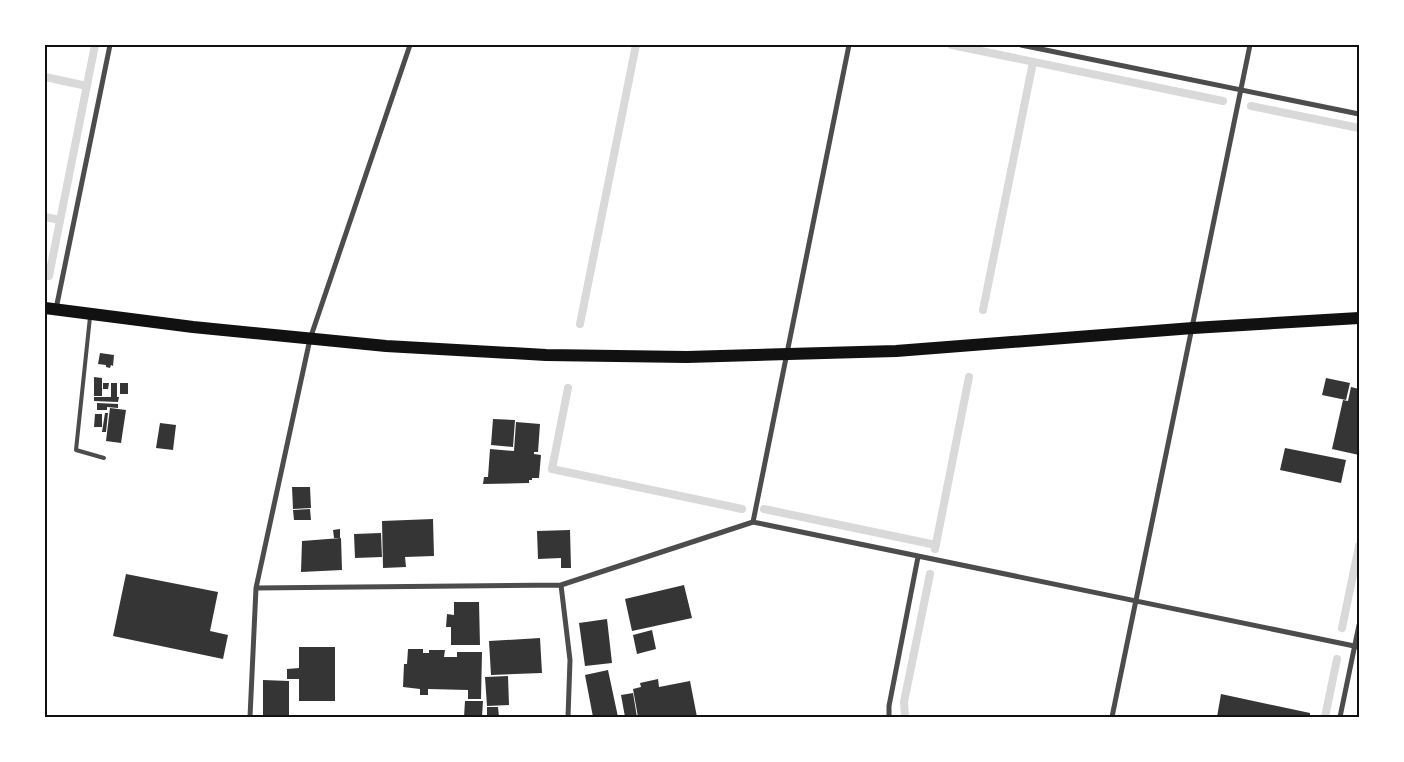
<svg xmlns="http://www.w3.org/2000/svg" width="1404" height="762" viewBox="0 0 1404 762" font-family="'Sofia Sans Condensed',sans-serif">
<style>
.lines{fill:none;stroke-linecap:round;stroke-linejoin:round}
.stream{stroke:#d9d9d9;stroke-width:8}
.building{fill:#353535}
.service{stroke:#4c4c4c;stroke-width:4}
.minor{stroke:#4c4c4c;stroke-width:5}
.primary{stroke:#111;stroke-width:12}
.neatline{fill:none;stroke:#111;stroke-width:2}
</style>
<rect width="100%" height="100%" fill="#fff"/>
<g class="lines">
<path class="stream" d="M952,45L1223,101
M45,77L87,86
M1251,106L1359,128
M45,217L60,220
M49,276L95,45
M983,310L1033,62
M580,324L636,45
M568,388L552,469L742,509
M764,509L936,545
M935,549L969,377
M1342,628L1359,546
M905,717L904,702L930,574
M1325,717L1337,659"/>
</g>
<path class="building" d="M100,353L114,355L113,366L111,365L110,368L106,367V365L98,364Z
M94,377L102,378V396H94Z
M1326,378L1350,383L1346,400L1322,395Z
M103,383H109L108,389H103Z
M111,383H117V397H119L118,402L94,401V397H111Z
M120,383H128V394H120Z
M1351,387L1359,389V455L1332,449L1343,400L1348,401Z
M97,403L118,404V408L107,407V410H97Z
M110,408L126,410L121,443L106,441Z
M105,413H108L106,432H102Z
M95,414H102V427H94Z
M493,419L515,420L513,447L491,445Z
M516,422L540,424L538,452H534V454L541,455L539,478H532V480H529V483L483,484L484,477H488L490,449L514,451Z
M160,423L176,425L173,450L156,448Z
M1285,448L1346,460L1341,483L1280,470Z
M292,487H310L311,508L293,509Z
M310,509L311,520H294L293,510Z
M433,519L434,556L405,557L406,567L383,568L382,521Z
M340,529V538H334L333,530Z
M570,530L571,568H561V558L538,559L537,531Z
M381,533L382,557L355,558L354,534Z
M341,538L342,570L301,572L302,541Z
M126,574L218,592L210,631L228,635L223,659L113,636Z
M684,585L692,618L632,631L625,599Z
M454,602H479L480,645H451V627H446L447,614L454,615Z
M607,619L612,663L585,666L579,623Z
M652,630L656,649L637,654L633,635Z
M540,638L542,673L491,675L489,641Z
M299,647H335V701H299V679H287V669L299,668Z
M408,649H423V653H429V650H445L444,657H457V652H482L481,699H468V690L428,689V695H420V689L403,687L404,664H407Z
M608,670L618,717H593L585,675Z
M508,676L509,705L487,706L485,677Z
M658,679L659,687L690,681L697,717H638L633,689L641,687L640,683Z
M263,680L289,681V717H263Z
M633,693L637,717H625L621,695Z
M1221,694L1310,713V717H1217Z
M465,701H483L482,717H464Z
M487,707H498L499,717H487Z"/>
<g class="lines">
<path class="service" d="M90,317L76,450L104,458"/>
<path class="minor" d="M1021,45L1359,114
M56,309L110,45
M753,522L849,45
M561,585L570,660L568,717
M256,588L561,585L753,522L1359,647
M250,717L256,588L310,339L410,45
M889,717V706L918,557
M1112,717L1250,45
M1340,717L1359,625"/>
<path class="primary" d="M45,308L193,327L386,346L546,355L687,357L896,351L1193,328L1359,318"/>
</g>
<rect width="1404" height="762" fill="none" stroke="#ffffff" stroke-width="92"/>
<rect x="46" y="46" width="1312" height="670" class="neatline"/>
</svg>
